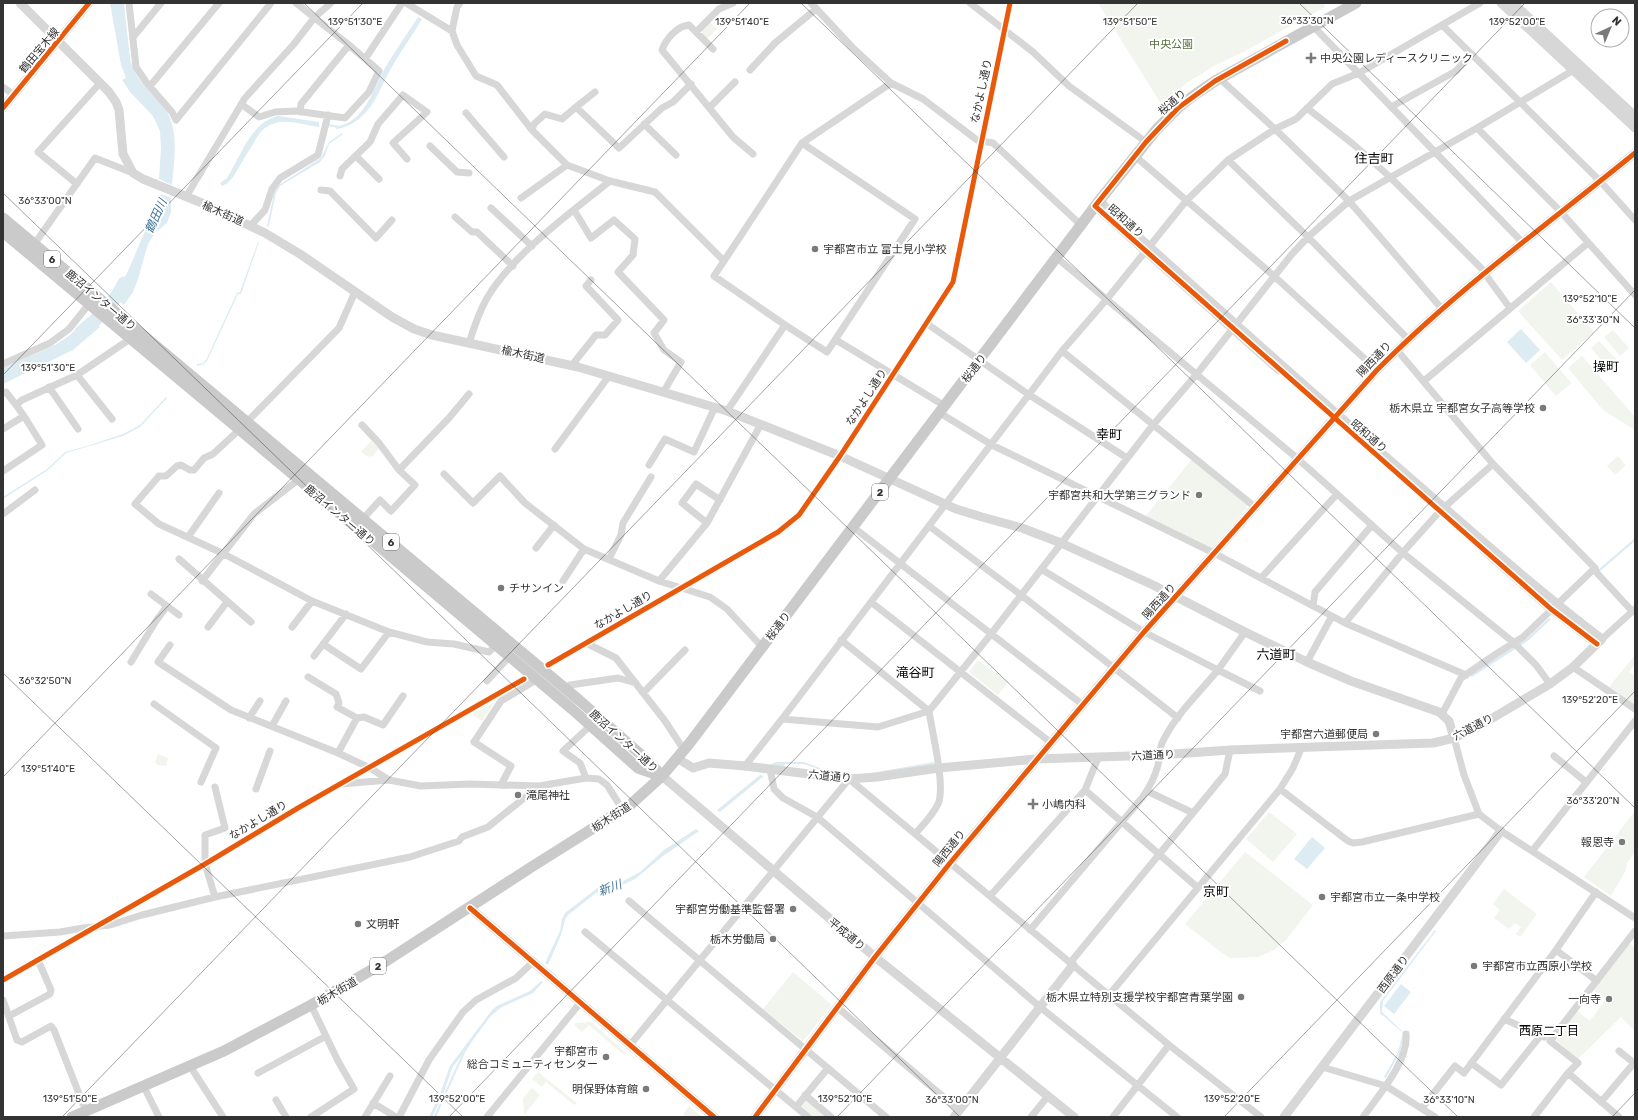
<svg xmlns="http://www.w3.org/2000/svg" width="1638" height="1120" viewBox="0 0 1638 1120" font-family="Rubik,'Noto Sans JP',sans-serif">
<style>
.green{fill:#f1f5ed}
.water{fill:#ddebf3}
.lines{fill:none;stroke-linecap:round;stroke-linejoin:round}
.stream{stroke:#ddebf3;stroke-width:2}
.river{stroke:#ddebf3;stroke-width:13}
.minor{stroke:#d7d7d7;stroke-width:7}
.tertiary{stroke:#d7d7d7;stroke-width:9}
.primary{stroke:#cacaca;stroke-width:11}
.cycleway-casing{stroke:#fff;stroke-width:8}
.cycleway{stroke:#e8590c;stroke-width:5}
.ticks{fill:none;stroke:#333;stroke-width:1;stroke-opacity:0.45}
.poi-dot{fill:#7a7a7a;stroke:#fff;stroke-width:1.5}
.labels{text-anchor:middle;stroke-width:4;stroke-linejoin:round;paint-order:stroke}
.shield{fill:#fff;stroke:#707070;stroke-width:1}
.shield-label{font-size:10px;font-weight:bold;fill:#333}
.park-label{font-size:11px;fill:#56703f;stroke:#fff}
.street-label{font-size:11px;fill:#333;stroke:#fff}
.poi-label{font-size:11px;fill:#333;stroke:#fff;text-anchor:end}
.water-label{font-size:12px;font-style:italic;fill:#3f7597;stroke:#fff}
.neighbourhood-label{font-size:12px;fill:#000;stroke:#fff}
.quarter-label{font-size:13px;fill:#000;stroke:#fff}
.ticks-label{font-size:10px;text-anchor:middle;fill:#333;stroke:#fff;stroke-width:4;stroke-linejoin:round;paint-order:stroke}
</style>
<rect width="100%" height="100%" fill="#fff"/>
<path class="green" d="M1098,3H1323L1325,7L1243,52L1214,66L1185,84L1163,107Z
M710,22L717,29L707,39L702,34V29Z
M1551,282L1594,332L1562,360L1518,311Z
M1613,330L1629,348L1620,356L1604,337Z
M1599,341L1616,359L1607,366L1591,348Z
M1545,352L1571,383L1556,396L1530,365Z
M1582,356L1635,417V430L1603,410L1568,368Z
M371,441L379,448L372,457L369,456L368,457L361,452Z
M1618,456L1626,465L1615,475L1607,466Z
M1192,459L1247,505V508L1212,548L1145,517Z
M1635,655V664L1629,672L1635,676V705L1609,687Z
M978,660L1008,682L998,695L969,672Z
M495,702L482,721L472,714Z
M158,754L168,758L166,766L157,765L155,762Z
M1635,811V852L1627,863L1626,870L1611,896L1584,877Z
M1269,812L1297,834L1273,862L1246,839Z
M1245,852L1313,905L1286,940L1274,950L1258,957L1230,958L1222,953L1185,924Z
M1504,889L1537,914L1520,937L1516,934L1521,927L1515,923L1509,929L1494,918L1500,910L1493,904Z
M1628,942L1635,948V1031L1621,1017L1578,1059L1553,1038L1575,1009L1590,1021L1605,1000L1592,988Z
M793,972L832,1005L803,1041L763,1009Z
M591,1022L626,1053L624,1055L589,1025L582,1032L574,1025L576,1023Z
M538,1072L577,1103L574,1105L546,1082L542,1087L532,1079Z
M532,1088L540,1095L524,1115L523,1098Z
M805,1098L827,1117H812L799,1106Z
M689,1106L702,1117H686L683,1114Z"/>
<path class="water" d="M110,3H124L130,59C136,80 146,87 160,102C181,125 174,157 172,185L159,179L161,148L160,131L153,116L130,92L122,80L126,78L121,65Z
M418,17L422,19C411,38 398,55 388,74C384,81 381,89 377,96C369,112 354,127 336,129V126C363,125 374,88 385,68C395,51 407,34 418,17Z
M278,116L319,122V127C296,124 276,114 259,134L233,177L228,183L222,186L220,183L227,178C241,156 250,123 278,116Z
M342,133L343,134L329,144L325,156L320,162L280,186L276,193L269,225L268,227L267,226L274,193L279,185L321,158L329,142Z
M161,194L171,198V212L167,223L155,233L148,244L138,279L133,292L124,305L114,297L128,271Z
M258,242H259L241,294H238L207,361L204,364L197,366V364L203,363L206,360L237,293L240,292Z
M88,317L100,327L73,350L3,384V368L57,344L70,335Z
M1521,329L1540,350L1526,363L1507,342Z
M166,397L167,398L140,427L123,436L66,453L48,470L3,499V497L47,469L65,452L87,446L123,434L140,425Z
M1635,538V541L1599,572V569Z
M1549,618L1551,619L1529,640L1472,677L1469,675L1526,639Z
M776,762H804L836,774L848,775L865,774L934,762L935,765L867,776H835L804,764H785L784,767L767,766Z
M760,775L764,776L720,812L717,810Z
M696,829L699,831L663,856L635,879L618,887L596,893L568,915L565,920L561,935L548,965L545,963L560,931L562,919L565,913L600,886L618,884L640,872L664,850Z
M1312,837L1325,848L1307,869L1294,859Z
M1435,930L1436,931L1383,1001L1382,1012L1404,1033L1400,1052L1386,1078L1384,1077L1398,1052L1403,1033L1380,1013V1002Z
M541,981L543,982L533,993L500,1008L490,1017L452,1068L443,1095L432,1117H429L440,1094L450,1066L492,1010L497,1006L530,991Z
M1401,984L1411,992L1394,1014L1384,1006Z"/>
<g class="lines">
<path class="stream" d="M328,125L339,127
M435,1117L464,1052L474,1036"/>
<path class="river" d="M81,332C98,319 115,302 124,283"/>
<path class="minor" d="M129,3L136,67L146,82L172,112L176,120
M406,3L452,31
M460,3L457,7L452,31L457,45L476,76L497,85L532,130L567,165L610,181L655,192L724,261L714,276L785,325L727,411
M733,3L719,9L696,32L689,25C677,26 666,39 662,50L733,137L753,154
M811,3L852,47L891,83L923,99L977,140L993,143L1082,226
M970,3L1033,52L1069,86L1146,142
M1442,25L1600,181L1635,220
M1313,26L1523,243
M696,32L713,49
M134,36L161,3
M365,59L402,3
M750,70L775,43L816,9
M1220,79L1275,129L1349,201L1442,309
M150,86L219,3
M3,87L14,95
M241,104L259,117L275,112L296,111L345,118L369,92L379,71L349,45L296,3
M576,107L595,92
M710,107L735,82
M1391,107L1456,71L1472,54
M1307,108L1353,144L1390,177L1486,273
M300,112L301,104L349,45
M466,113L504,157
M176,120L271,3
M644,124L676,155
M1477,128L1561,212L1635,295
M532,130L534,124L545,114L562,119L576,107L619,148L662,108L673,102L691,84
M802,143L891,83
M430,146L457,172L469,173
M356,156L379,179
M1135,156L1274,276L1377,370
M1228,160L1308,237L1408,339
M340,176L342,169L370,142L378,124L403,95L427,112L393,143L407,159
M77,184L38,152L100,83
M321,190L330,191L376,238L392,220
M186,197L245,98L294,44L314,18L331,3
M521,198L567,165
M491,208L532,246
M574,210L591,238L614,220L635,239L633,255L618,272L664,320L654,333L664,350L681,362L664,391
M455,217L472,232H477L513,266
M251,225L265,210L272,189L280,178L318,155L328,115
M33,246L95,158L133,173
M1057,258L1298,459L1403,553L1513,642L1536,665L1550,684
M724,261L802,143L915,219L827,352L785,325
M1485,274L1510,308
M355,292L339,328L239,430L213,454L204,458L194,470H190L181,465L177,466L166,476H159L135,504L159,524L224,554L312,601L389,632L427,642L454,644L489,652L495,646
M926,323L1028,394L1127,458
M836,340L945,406
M469,343C474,327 479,312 487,298C513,254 570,213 610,181
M1397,350L1493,464L1595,568L1523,637L1496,654L1461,678L1442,714
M1062,351L1255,507
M3,364L50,343L69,329L89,304
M572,365L596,335H605L618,320L586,286L591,280
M77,375L112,419
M1424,381L1588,243
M49,387L78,429
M3,393L6,392L16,405
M940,413L992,445L1214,553L1345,623L1466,675
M362,425L379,443L399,470L449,418L469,394
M3,429L24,416L16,405L22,400L77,375L130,339
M555,449L609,376
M649,465L665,439L694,452L715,407
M3,471L42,445L24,416
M444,474L473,503L500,476L525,503L584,549L659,581L710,597L727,609L762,647
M3,514L35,490
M361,521L380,500L391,511L415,485L399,470
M707,523L682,503L696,484L720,500
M929,526L1021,595L1178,718
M853,527L1083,705
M188,537L219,493
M536,548L554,525
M179,559L251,622
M609,559L621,535L623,523L651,477
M1595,568L1597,573L1632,611
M1261,578L1337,494
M202,581L254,514L298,480
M563,581L584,549
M659,581L707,523L761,424
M151,594L179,615
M871,602L1050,742
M1313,606L1315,592L1372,525
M1345,623L1405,550L1440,511L1493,464
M208,627L227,602
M292,627L312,601
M1245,632L1218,670L1260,691
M1602,639L1635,609
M841,640L929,711C932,732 946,787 938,804C933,815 923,825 915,834
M586,643L616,658L665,721L684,750
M323,644L361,669L389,632
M170,645L158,662L231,710L338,753
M314,656L346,614
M131,662L156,621L167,606
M1307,662L1332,616
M1573,667L1635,709
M308,677L336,694L339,703L337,707L357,718
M487,681L509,657
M570,685L618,678L636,683
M643,693L685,650
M154,704L216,748L201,782
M249,718L260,701
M782,719L1062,351L1107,299L1186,201L1228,160L1275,129L1296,119L1332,84L1359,73L1480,3
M272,726L286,701
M1454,738L1464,775L1479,814L1501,831L1635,918
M1554,756L1586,782
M745,766L782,719L878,727L929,711L991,634L1153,425L1196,375L1292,254L1308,237L1349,201L1477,128L1577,68
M770,769L774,789L783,798L817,817L1040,1007L1177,1117
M586,778L580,763L563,751L590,726
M389,780L370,768L338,753L357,718L364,717L383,725L403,696
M341,784L389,780L421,786L470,784L539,786
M501,785L511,766L474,742L501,701L536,680
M215,787L225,828L205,835V864L215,897
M256,789L270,751
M1280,789L1348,841L1353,843L1362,842L1479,814
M1085,790L1197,887
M1147,791L1193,813
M1533,850L1635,721
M990,896L1085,790L1098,758
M629,901L886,1117
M1030,930L1142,798C1149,788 1155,777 1158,765C1160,757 1159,748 1163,741C1176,714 1200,692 1218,670L1144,632L1041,569
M585,932L808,1117
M3,936L60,932L83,928L110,925L142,915L215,897L410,857L459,841L462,837L488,827L539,786L586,778L599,779L607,785L623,810
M1556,950L1597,981
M1070,963L1225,774L1230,750
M1109,995L1280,789L1293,768L1301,749
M3,1000L17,1040L22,1042L51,1026L54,1030L83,1104
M838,1008L959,1110
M9,1016L50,994L51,990L38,960
M1504,1019L1544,1037
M630,1045L849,779L1169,1045L1261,1117
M1471,1063L1501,1085L1541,1035
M190,1066L223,1117
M1322,1067L1386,1086L1435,1117
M258,1073L326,1036
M144,1087L159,1117
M805,1095L831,1117
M276,1100L286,1117
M1601,1102L1634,1063L1619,1051
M373,1103L396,1117
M796,1107L828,1068
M1422,1108L1455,1066L1464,1073L1556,950L1596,892
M311,1117L354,1089L338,1061L311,1005
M365,1117L390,1076
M399,1117L429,1060L463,1012L476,1000L516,978L533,962
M487,1117L580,1003
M1031,1117L1048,1096
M1113,1117L1169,1045
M1363,1117C1378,1096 1409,1061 1406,1034
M1534,1117L1568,1073
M1619,1117L1568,1073L1578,1063L1550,1041L1635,931"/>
<path class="tertiary" d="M20,3L109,92L116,102L119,110L123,154L133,173L143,179L202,203L265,233L300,254L392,317L414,329L432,335L578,367L727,411L840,456L956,509L982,517L1022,528L1061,543L1153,585L1245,632L1307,662L1351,681L1439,712L1449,721L1454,738
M1501,3L1635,128
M1513,3L1635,116
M3,108L89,3
M1095,206L1279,370
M1484,550L1551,609L1597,644
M677,758L693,768L709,763L745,766L849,779L877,777L939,768L1036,759L1160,755L1230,750L1433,743L1454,738L1474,729L1550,684L1573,667L1602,639C1532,586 1468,528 1402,471C1300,382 1199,292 1099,201
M662,776L875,957L1074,1117
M470,908L714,1117
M755,1117L875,957L950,863L1144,632L1377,370C1456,290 1548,224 1635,153
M954,1117L1073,965
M1284,1117L1501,831"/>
<path class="primary" d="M3,218L579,700L647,760L662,776
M3,232L356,527L572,709L638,768L661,776
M72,1117L224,1051L311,1005L380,965L533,866L630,805L662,776L689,744L1099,201L1157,129L1178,108L1193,96L1215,81L1356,3"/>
<defs>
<path id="cycleway" d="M1286,41L1215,81L1178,108L1146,142L1095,206L1440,511L1551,609L1597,644
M3,108L89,3
M548,665L778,532L799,515L840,456L953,282L1010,3
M470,908L714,1117
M3,980L205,864L298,808L524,679
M755,1117L875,957L950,863L1144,632L1377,370C1456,290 1548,224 1635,153"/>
</defs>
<use href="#cycleway" class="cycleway-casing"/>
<use href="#cycleway" class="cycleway"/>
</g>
<path class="ticks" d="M304,3L1458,1117M801,3L1635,808M1299,3L1635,328M3,193L960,1117M3,375L363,3M3,673L463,1117M3,777L750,3M62,1117L1138,3M449,1117L1525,3M837,1117L1635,290M1224,1117L1635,691M1612,1117L1635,1093"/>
<g class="poi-dot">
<path d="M1309 52h4v4h4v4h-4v4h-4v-4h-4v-4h4z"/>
<circle cx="815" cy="249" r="4"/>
<circle cx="1543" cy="408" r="4"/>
<circle cx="1199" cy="495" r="4"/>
<circle cx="501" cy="588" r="4"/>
<circle cx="1376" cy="734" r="4"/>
<circle cx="518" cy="795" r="4"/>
<path d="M1031 798h4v4h4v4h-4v4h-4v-4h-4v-4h4z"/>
<circle cx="1622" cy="842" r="4"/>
<circle cx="1322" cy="897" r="4"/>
<circle cx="793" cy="909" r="4"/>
<circle cx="358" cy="924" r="4"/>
<circle cx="773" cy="939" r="4"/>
<circle cx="1474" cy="966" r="4"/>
<circle cx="1241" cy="997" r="4"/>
<circle cx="1609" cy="999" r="4"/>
<circle cx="606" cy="1057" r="4"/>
<circle cx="646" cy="1089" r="4"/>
</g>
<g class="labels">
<g class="shield">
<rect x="44" y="251" width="16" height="16" rx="3"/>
<rect x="872" y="484" width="16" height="16" rx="3"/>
<rect x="383" y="534" width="16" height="16" rx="3"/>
<rect x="370" y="958" width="16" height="16" rx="3"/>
</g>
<g class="shield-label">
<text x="52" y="263">6</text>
<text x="880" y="496">2</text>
<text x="391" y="546">6</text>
<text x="378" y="970">2</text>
</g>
<g class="park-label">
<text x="1171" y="48">中央公園</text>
</g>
<g class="street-label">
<text transform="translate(39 50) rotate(-50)" y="4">鶴田宝木線</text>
<text transform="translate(981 91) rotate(-78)" y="4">なかよし通り</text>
<text transform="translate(1172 102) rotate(-41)" y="4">桜通り</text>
<text transform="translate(223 213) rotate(24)" y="4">楡木街道</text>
<text transform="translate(1126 221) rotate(42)" y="4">昭和通り</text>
<text transform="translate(101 300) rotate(40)" y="4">鹿沼インター通り</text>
<text transform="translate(523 354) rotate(12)" y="4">楡木街道</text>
<text transform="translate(1374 359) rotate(-46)" y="4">陽西通り</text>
<text transform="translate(974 368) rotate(-53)" y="4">桜通り</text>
<text transform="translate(866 397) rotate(-57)" y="4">なかよし通り</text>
<text transform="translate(1369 436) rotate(41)" y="4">昭和通り</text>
<text transform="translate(340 515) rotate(40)" y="4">鹿沼インター通り</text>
<text transform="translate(1159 601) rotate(-48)" y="4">陽西通り</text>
<text transform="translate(623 610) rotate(-30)" y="4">なかよし通り</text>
<text transform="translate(778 626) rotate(-53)" y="4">桜通り</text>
<text transform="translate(1473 727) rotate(-27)" y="4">六道通り</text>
<text transform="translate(624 741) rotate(42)" y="4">鹿沼インター通り</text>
<text transform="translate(1153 755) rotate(-3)" y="4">六道通り</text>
<text transform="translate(830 776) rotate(5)" y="4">六道通り</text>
<text transform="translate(611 817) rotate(-33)" y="4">栃木街道</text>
<text transform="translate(258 820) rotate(-31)" y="4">なかよし通り</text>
<text transform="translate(949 848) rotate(-51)" y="4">陽西通り</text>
<text transform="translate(847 934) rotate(40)" y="4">平成通り</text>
<text transform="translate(1393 974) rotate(-53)" y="4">西原通り</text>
<text transform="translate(337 991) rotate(-30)" y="4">栃木街道</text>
</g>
<g class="poi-label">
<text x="1320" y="62" text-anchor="start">中央公園レディースクリニック</text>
<text x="823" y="253" text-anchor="start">宇都宮市立 富士見小学校</text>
<text x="1535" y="412">栃木県立 宇都宮女子高等学校</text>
<text x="1191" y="499">宇都宮共和大学第三グランド</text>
<text x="509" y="592" text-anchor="start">チサンイン</text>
<text x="1368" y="738">宇都宮六道郵便局</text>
<text x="526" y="799" text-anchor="start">滝尾神社</text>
<text x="1042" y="808" text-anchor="start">小嶋内科</text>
<text x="1614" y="846">報恩寺</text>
<text x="1330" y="901" text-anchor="start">宇都宮市立一条中学校</text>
<text x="785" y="913">宇都宮労働基準監督署</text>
<text x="366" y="928" text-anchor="start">文明軒</text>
<text x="765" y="943">栃木労働局</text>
<text x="1482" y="970" text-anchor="start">宇都宮市立西原小学校</text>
<text x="1233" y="1001">栃木県立特別支援学校宇都宮青葉学園</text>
<text x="1601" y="1003">一向寺</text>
<text x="598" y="1055">宇都宮市<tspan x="598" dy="13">総合コミュニティセンター</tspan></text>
<text x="638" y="1093">明保野体育館</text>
</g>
<g class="water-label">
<text transform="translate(156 216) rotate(-66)" y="4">鶴田川</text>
<text transform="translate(610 888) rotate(-20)" y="4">新川</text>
</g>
<g class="neighbourhood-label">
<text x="1549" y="1035">西原二丁目</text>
</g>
<g class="quarter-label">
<text x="1374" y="163">住吉町</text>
<text x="1606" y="371">操町</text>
<text x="1109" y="439">幸町</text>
<text x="1276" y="659">六道町</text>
<text x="915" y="677">滝谷町</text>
<text x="1216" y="896">京町</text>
</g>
</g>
<g class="ticks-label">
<text x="1307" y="24">36°33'30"N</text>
<text x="355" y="25">139°51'30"E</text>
<text x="742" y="25">139°51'40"E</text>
<text x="1130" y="25">139°51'50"E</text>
<text x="1517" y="25">139°52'00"E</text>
<text x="45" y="204">36°33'00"N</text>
<text x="1590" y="302">139°52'10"E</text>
<text x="1593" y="323">36°33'30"N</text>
<text x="48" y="371">139°51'30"E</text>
<text x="45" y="684">36°32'50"N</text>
<text x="1590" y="703">139°52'20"E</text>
<text x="48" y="772">139°51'40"E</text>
<text x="1593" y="804">36°33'20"N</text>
<text x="70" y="1102">139°51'50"E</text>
<text x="457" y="1102">139°52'00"E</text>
<text x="845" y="1102">139°52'10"E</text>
<text x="1232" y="1102">139°52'20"E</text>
<text x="952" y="1103">36°33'00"N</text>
<text x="1449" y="1103">36°33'10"N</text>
</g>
<rect width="1638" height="1120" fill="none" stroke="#333333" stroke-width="8"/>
<g transform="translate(1610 28) rotate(44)"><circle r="19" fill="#ffffff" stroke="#adadad"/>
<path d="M0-3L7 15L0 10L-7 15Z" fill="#7a7a7a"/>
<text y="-6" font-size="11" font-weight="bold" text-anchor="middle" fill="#333333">N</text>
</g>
</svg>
